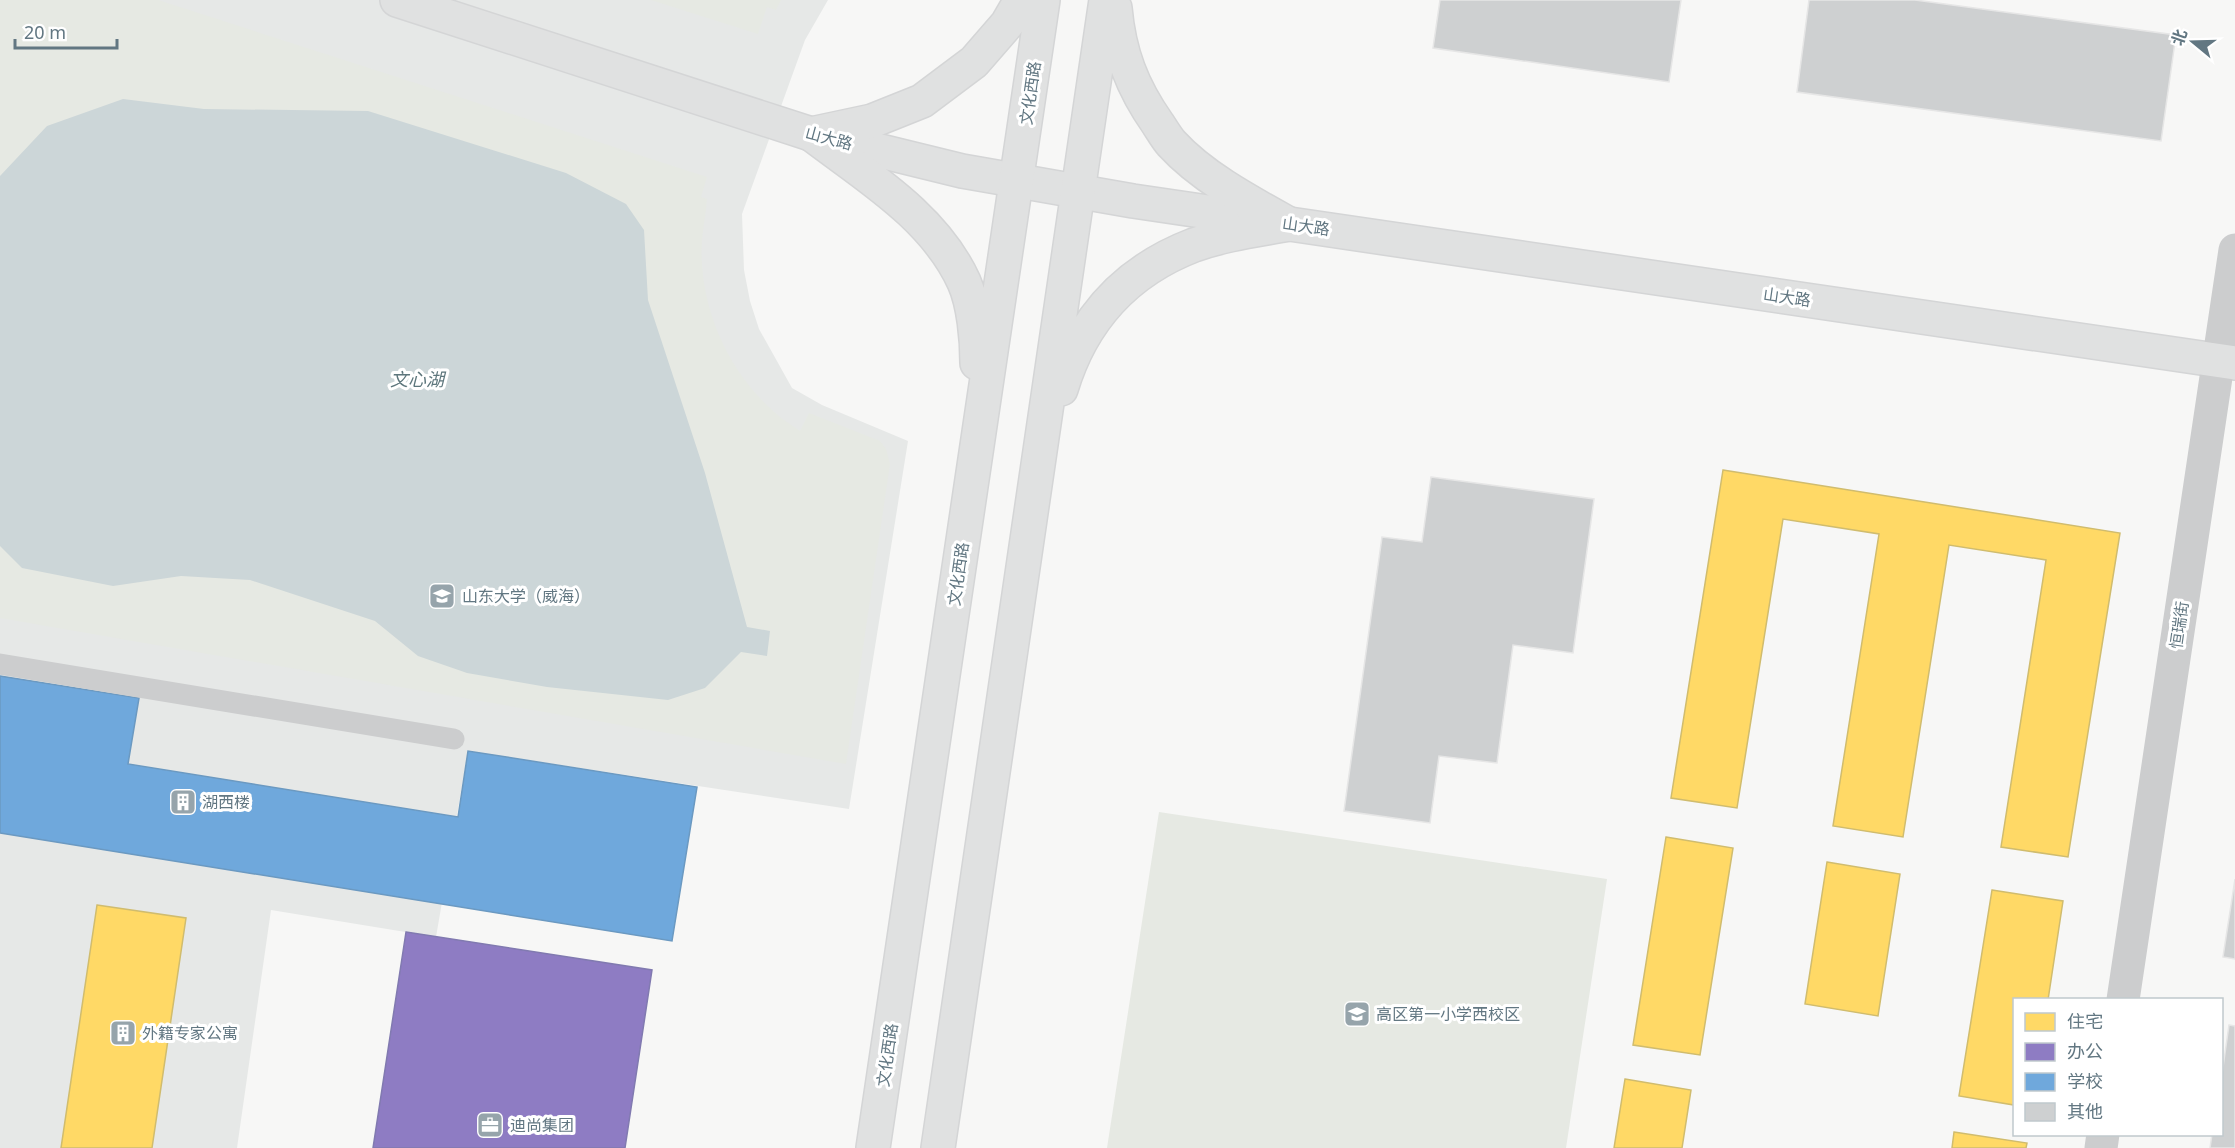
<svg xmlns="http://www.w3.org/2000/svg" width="2235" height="1148" viewBox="0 0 2235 1148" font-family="'Noto Sans','Noto Sans SC',sans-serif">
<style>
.built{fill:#e6e8e7}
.green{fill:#e6e9e3}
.water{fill:#ccd6d8}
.homes{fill:#ffd966;stroke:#d0bc6e;stroke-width:1.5}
.offices{fill:#8e7cc3;stroke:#817ab0;stroke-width:1.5}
.schools{fill:#6fa8dc;stroke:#6b99c1;stroke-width:1.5}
.building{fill:#ced0d1;stroke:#e6e6e6;stroke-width:1.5}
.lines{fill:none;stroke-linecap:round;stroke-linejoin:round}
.secondary-casing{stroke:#d4d5d6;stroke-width:36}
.primary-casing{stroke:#d4d5d6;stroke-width:36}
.service{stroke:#cccdce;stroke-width:21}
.minor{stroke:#cccdce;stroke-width:33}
.secondary{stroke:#e0e1e1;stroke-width:33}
.primary{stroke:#e0e1e1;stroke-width:33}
.labels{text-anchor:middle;stroke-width:6;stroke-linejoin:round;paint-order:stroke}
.street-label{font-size:16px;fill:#627782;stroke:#fff}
.poi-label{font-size:16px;fill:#627782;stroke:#fff;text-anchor:start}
.water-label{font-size:18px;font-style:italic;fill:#5d767c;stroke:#fff}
</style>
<rect width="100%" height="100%" fill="#f7f7f6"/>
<path class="built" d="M0,0H828L805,40L742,214L744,270L750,301L759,329L792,388L822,405L908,441L849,809L468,751L436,937L271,910L237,1148H0Z"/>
<path class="green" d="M0,0H158L707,177L701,197L707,199C706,213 703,227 702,240C698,302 725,367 771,409C779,417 790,424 800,431L809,413L880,441L886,449L890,464L846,764L0,618Z
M651,0H781L776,10L767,7L758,34Z
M1159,812L1607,879L1566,1148H1107Z"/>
<path class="water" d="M123,99L204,109L368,111L566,173L626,204L644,230L648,300L705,473L747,627L770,631L767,656L741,652L705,688L668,700L547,687L467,673L418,656L375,621L250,580L181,576L113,586L22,568L0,546V176L47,126Z"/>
<path class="homes" d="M1723,470L2120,533L2068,857L2001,847L2046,560L1949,545L1903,837L1833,826L1879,534L1783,519L1737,808L1671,798Z
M1666,837L1733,848L1700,1055L1633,1045Z
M1827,862L1900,874L1878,1016L1805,1004Z
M1992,890L2063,901L2048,1000H2014V1105L1959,1096Z
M97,905L186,918L152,1148H61Z
M1625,1079L1691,1090L1682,1148H1614Z
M1954,1132L2027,1143L2026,1148H1952Z"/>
<path class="offices" d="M406,932L652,970L625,1148H373Z"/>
<path class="schools" d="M0,676L139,698L128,764L458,817L468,751L697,787L672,941L0,833Z"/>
<path class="building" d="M1440,0H1681L1669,82L1433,48Z
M1809,0H1915L2176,35L2161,141L1797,92Z
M1431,477L1594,499L1573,653L1513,645L1497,763L1439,756L1430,823L1344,811L1382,537L1422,542Z
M2235,879V959L2223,957Z
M2229,1025L2235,1026V1148H2210L2212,1134H2222V1074Z"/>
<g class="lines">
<defs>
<path id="secondary" d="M397,0L811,134L962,171L1133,201L2235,363"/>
<path id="primary" d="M1115,8C1119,53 1132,87 1158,124C1162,130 1166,137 1171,143C1202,177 1249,202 1289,224
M811,134C866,176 934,216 964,282C974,304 977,340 977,363
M811,134L872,121L922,101L974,62L1007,24L1021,0
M1061,389C1082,319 1126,271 1194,245C1225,234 1257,230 1289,224
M873,1148L1043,0
M938,1148L1106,0"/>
</defs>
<use href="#secondary" class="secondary-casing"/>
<use href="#primary" class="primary-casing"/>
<path class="service" d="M0,664L454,739"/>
<path class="minor" d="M2123,1000L2235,250
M2101,1148L2103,1134"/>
<use href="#secondary" class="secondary"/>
<use href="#primary" class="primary"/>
</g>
<defs>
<symbol id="university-square" viewBox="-11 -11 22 22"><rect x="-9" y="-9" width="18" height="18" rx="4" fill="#96a4ab" stroke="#fff"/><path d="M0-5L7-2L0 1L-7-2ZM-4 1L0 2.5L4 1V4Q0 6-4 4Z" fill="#fff"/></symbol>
<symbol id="building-square" viewBox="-11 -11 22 22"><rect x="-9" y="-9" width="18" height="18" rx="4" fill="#96a4ab" stroke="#fff"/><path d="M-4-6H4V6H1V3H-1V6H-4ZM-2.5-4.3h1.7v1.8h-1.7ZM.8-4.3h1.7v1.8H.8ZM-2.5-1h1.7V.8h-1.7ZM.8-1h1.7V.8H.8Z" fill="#fff"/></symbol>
<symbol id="school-square" viewBox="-11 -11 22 22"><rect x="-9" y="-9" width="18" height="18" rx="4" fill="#96a4ab" stroke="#fff"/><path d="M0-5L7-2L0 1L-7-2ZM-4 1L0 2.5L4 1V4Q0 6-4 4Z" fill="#fff"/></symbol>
<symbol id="office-square" viewBox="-11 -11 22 22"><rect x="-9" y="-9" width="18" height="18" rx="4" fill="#96a4ab" stroke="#fff"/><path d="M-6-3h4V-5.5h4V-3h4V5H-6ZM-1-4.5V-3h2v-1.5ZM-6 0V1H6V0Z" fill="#fff"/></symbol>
</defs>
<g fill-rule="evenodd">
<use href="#university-square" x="427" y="581" width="30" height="30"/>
<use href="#building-square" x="168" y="787" width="30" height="30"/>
<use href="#school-square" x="1342" y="999" width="30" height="30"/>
<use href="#building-square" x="108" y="1018" width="30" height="30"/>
<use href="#office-square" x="475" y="1110" width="30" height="30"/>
</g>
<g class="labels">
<g class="street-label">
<text transform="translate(1030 93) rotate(-82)" y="6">文化西路</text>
<text transform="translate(829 138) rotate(15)" y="6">山大路</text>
<text transform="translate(1306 226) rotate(8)" y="6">山大路</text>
<text transform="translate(1787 297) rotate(8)" y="6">山大路</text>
<text transform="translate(958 574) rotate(-82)" y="6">文化西路</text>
<text transform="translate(2179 625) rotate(-82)" y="6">恒瑞街</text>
<text transform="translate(887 1055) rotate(-82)" y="6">文化西路</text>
</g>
<g class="poi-label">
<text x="462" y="602">山东大学（威海）</text>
<text x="202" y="808">湖西楼</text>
<text x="1376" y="1020">高区第一小学西校区</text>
<text x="142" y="1039">外籍专家公寓</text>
<text x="510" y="1131">迪尚集团</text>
</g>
<g class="water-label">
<text x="417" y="386">文心湖</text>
</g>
</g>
<rect x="2013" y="998" width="210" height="138" fill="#ffffff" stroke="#c0c9cd" stroke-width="1.5"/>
<rect x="2025" y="1013" width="30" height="18" fill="#ffd966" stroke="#c0c9cd" stroke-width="1.5"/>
<text x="2067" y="1028" font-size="18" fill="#627782">住宅</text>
<rect x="2025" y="1043" width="30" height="18" fill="#8e7cc3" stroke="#c0c9cd" stroke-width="1.5"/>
<text x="2067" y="1058" font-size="18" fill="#627782">办公</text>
<rect x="2025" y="1073" width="30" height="18" fill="#6fa8dc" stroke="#c0c9cd" stroke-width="1.5"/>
<text x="2067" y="1088" font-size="18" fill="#627782">学校</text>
<rect x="2025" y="1103" width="30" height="18" fill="#ced0d1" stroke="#c0c9cd" stroke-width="1.5"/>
<text x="2067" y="1118" font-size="18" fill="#627782">其他</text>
<g transform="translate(2193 42) rotate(289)" stroke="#ffffff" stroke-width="4.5" paint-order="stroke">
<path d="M0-4.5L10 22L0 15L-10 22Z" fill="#627782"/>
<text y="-9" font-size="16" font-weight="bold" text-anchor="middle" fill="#627782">北</text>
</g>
<path d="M15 39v9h102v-9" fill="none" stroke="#627782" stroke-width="3"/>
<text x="24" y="39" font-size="18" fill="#627782" stroke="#ffffff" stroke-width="4.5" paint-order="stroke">20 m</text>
</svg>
